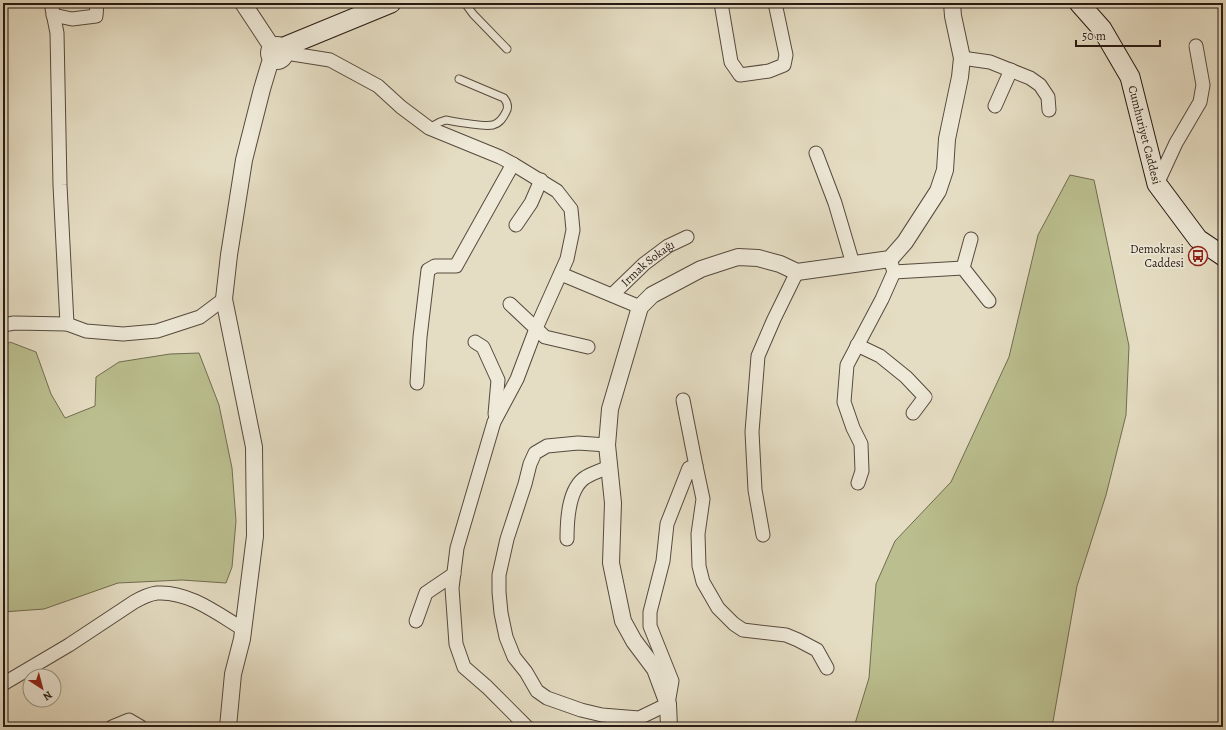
<svg xmlns="http://www.w3.org/2000/svg" width="1226" height="730" viewBox="0 0 1226 730" font-family="Alegreya,serif">
<style>
.green{fill:#bbbf8f;stroke:#716c50}
.lines{fill:none;stroke-linecap:round;stroke-linejoin:round}
.service-casing{stroke:#564a3e;stroke-width:9}
.minor-casing{stroke:#564a3e;stroke-width:15}
.tertiary-casing{stroke:#564a3e;stroke-width:18}
.secondary-casing{stroke:#271912;stroke-width:21}
.service{stroke:#eee9d8;stroke-width:7}
.minor{stroke:#eee9d8;stroke-width:13}
.tertiary{stroke:#eee9d8;stroke-width:16}
.secondary{stroke:#eee9d8;stroke-width:19}
.labels{text-anchor:middle;stroke-width:3.5;stroke-linejoin:round;paint-order:stroke}
.street-label{font-size:12px;fill:#271912;stroke:#eee9d8}
.poi-label{font-size:12px;fill:#271912;stroke:#eee9d8;text-anchor:end}
</style>
<rect width="100%" height="100%" fill="#e5ddc3"/>
<filter id="stains"><feTurbulence type="fractalNoise" baseFrequency=".005" numOctaves="4"/><feColorMatrix values="0 0 0 0 .2 0 0 0 0 .09 0 0 0 0 .02 0 0 0 .5 -.17"/></filter>
<radialGradient id="worn" r=".72"><stop offset=".6" stop-color="#630" stop-opacity="0"/><stop offset="1" stop-color="#630" stop-opacity=".3"/></radialGradient>
<path class="green" d="M1070,175L1094,180L1129,346L1126,415L1106,495L1077,586L1052,727H854L869,678L876,584L895,541L951,482L1009,357L1038,235Z
M10,342L36,352L51,394L65,418L95,406L96,377L119,362L170,354L199,353L219,405L232,468L236,521L232,567L226,583L182,580L118,583L44,609L3,612V347Z"/>
<g class="lines">
<defs>
<path id="service" d="M465,3L473,14L507,49
M429,128L440,122L446,120C457,122 483,127 493,125C500,123 503,118 506,112C509,107 507,102 504,98L459,79"/>
<g id="minor">
<path d="M51,3L57,33L60,185L67,324"/>
<path d="M721,3L731,62L740,75L769,71L784,65L786,55L775,3"/>
<path d="M53,15L72,19L96,16L97,3"/>
<path d="M286,53L330,60L378,86L401,107L429,128L500,157L513,164L557,191L571,209L573,230L567,259L537,326L517,379L494,422L457,548L452,588L456,644L464,667L487,687L527,727"/>
<path d="M962,58L990,62L1030,78L1040,85L1048,97L1049,110"/>
<path d="M995,106L1011,70"/>
<path d="M816,153L835,203L853,264"/>
<path d="M1157,184L1176,143L1200,102L1203,85L1196,46"/>
<path d="M516,225L531,203L541,180"/>
<path d="M963,268L971,239"/>
<path d="M894,272L963,268L989,301"/>
<path d="M561,274L640,307"/>
<path id="s1" d="M612,295L644,264L668,246L687,237"/>
<path d="M510,304L545,337L588,347"/>
<path d="M3,325L14,323L67,324L86,331L123,334L157,331L200,317L224,299"/>
<path d="M475,342L483,347L498,380L495,414"/>
<path d="M857,345L880,356L906,377L925,397L913,413"/>
<path d="M417,383L420,337L428,270L435,266H456L513,164"/>
<path d="M683,400L696,466"/>
<path d="M607,445L578,443L547,446L535,453L530,464L525,484L507,539L499,575V592L501,613L506,637L514,657L526,672L537,691L547,698L581,710L602,715L639,718L668,704L672,681L650,626V612L663,561L667,524L689,468L696,466L703,499L698,534L699,566L703,582L718,608L734,624L743,630L786,635L798,640L817,650L827,668"/>
<path d="M858,483L862,471L861,444L853,428L844,402L847,365L882,299L894,272L890,259"/>
<path d="M763,535L755,490L752,432L758,356L774,319L797,272"/>
<path d="M567,539C567,521 568,488 586,477C593,473 602,470 609,467"/>
<path d="M416,621L426,593L454,574"/>
<path d="M3,684L69,645L134,602C141,598 149,594 157,593C189,591 218,614 243,629"/>
<path d="M112,727L129,720L141,727"/>
</g>
<path id="tertiary" d="M243,3L272,47
M269 53a8 8 0 1 1 16 0a8 8 0 1 1-16 0Z
M228,727L233,674L242,639L255,536L254,447L224,299L229,255L244,160L262,89L271,59
M669,727L668,704L655,669L634,641L623,621L611,563L613,503L607,445L610,409L640,307L652,295L701,269L738,257L758,258L780,264L797,272L890,259L905,242L938,191L945,170L947,139L960,77L962,58L953,16L952,3"/>
<g id="secondary">
<path id="s2" d="M1079,3L1102,29L1130,77L1157,184L1198,239L1223,256"/>
<path d="M284,47L391,3"/>
</g>
</defs>
<use href="#service" class="service-casing"/>
<use href="#minor" class="minor-casing"/>
<use href="#tertiary" class="tertiary-casing"/>
<use href="#secondary" class="secondary-casing"/>
<use href="#service" class="service"/>
<use href="#minor" class="minor"/>
<use href="#tertiary" class="tertiary"/>
<use href="#secondary" class="secondary"/>
</g>
<defs>
<symbol id="bus-ring" viewBox="-11 -11 22 22"><circle r="9.5" fill="#eee9d8" stroke="#8f2418" stroke-width="1.5"/><path d="M-5-6H5V4H4V6H2V4H-2V6H-4V4H-5ZM-3.5-4V0h7V-4ZM-3.5 1.2v1.5H-2V1.2ZM2 1.2v1.5H3.5V1.2Z" fill="#8f2418"/></symbol>
</defs>
<g fill-rule="evenodd">
<use href="#bus-ring" x="1187" y="245" width="22" height="22"/>
</g>
<g class="labels">
<g class="street-label">
<text dy="4" stroke="none"><textPath href="#s2" startOffset="150">Cumhuriyet Caddesi</textPath></text>
<text dy="4" stroke="none"><textPath href="#s1" startOffset="48">Irmak Sokağı</textPath></text>
</g>
<g class="poi-label">
<text x="1184" y="253">Demokrasi<tspan x="1184" dy="14">Caddesi</tspan></text>
</g>
</g>
<rect width="1226" height="730" fill="none" stroke="#e5ddc3" stroke-width="16"/>
<rect x="4" y="4" width="1218" height="722" fill="none" stroke="#271912" stroke-width="2"/>
<rect x="8" y="8" width="1210" height="714" fill="none" stroke="#271912"/>
<g transform="translate(42 688) rotate(144)"><circle r="19" fill="#eee9d8" stroke="#9e9689"/>
<path d="M0-3L7 15L0 10L-7 15Z" fill="#8f2418"/>
<text y="-6" font-size="11" font-weight="bold" text-anchor="middle" fill="#271912">N</text>
</g>
<path d="M1076 40v6h84v-6" fill="none" stroke="#271912" stroke-width="2"/>
<text x="1082" y="40" font-size="12" fill="#271912" stroke="#eee9d8" stroke-width="3" paint-order="stroke">50 m</text>
<rect width="100%" height="100%" filter="url(#stains)"/>
<rect width="100%" height="100%" fill="url(#worn)"/>
</svg>
